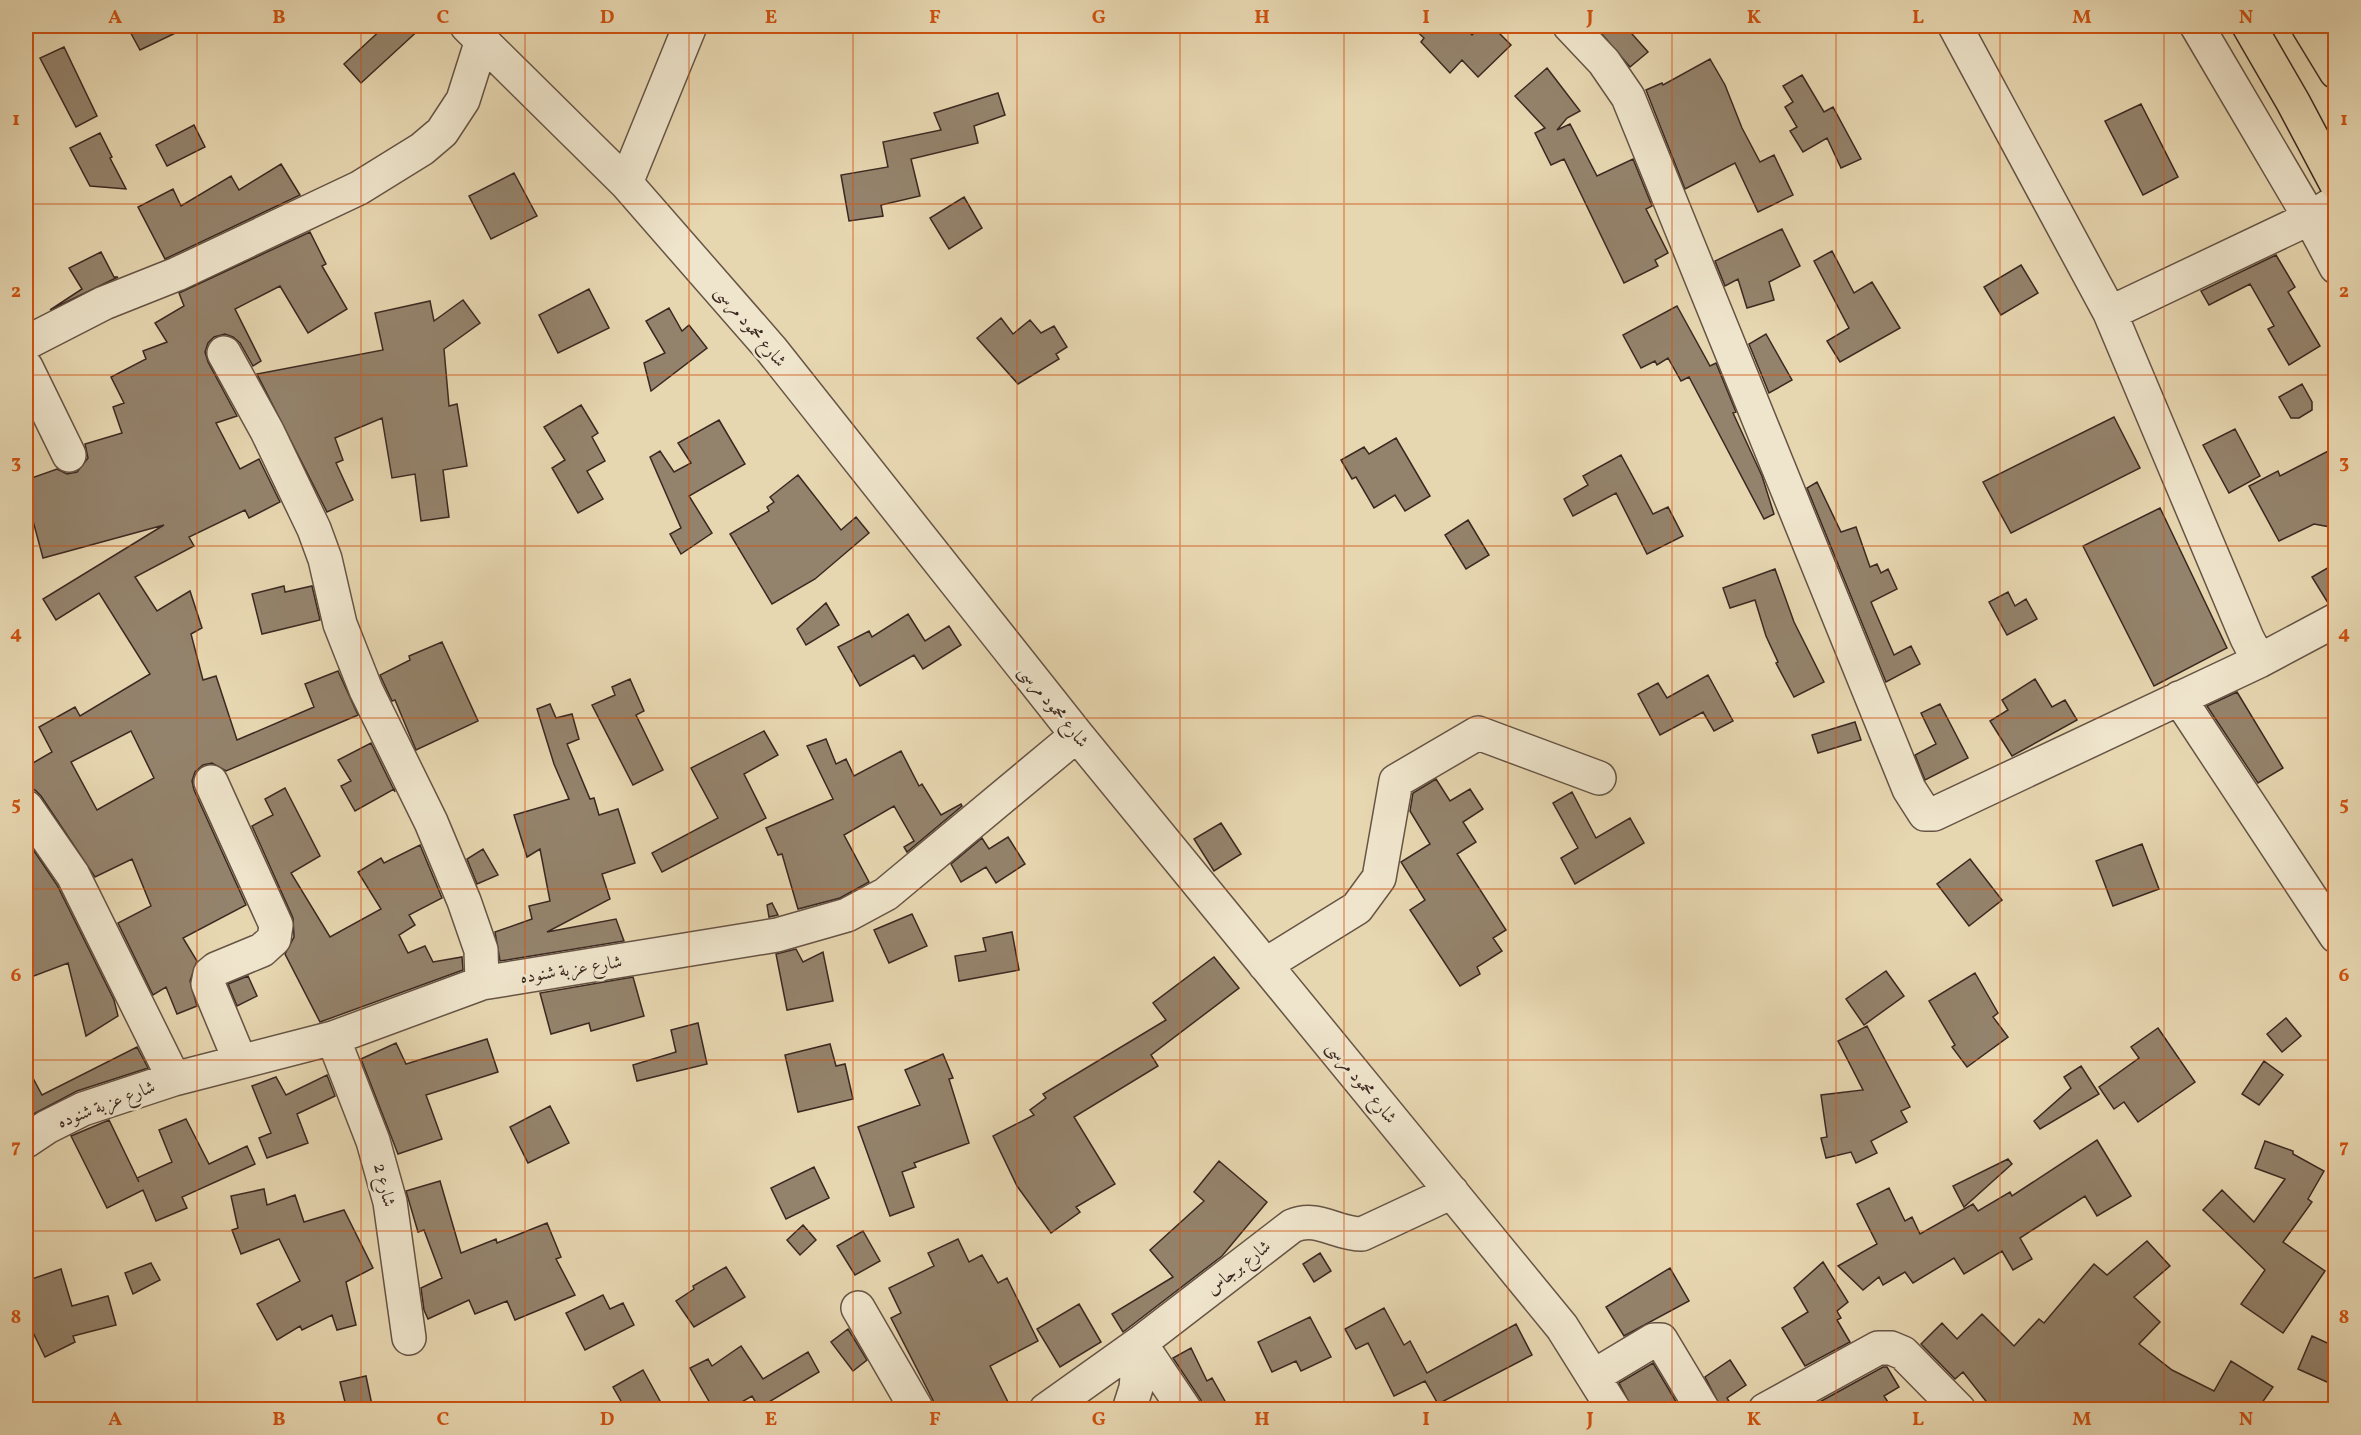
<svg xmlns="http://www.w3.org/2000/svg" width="2361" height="1435" viewBox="0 0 2361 1435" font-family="Vollkorn,Amiri,serif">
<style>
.building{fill:#94836c;stroke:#3b2821;stroke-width:1.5;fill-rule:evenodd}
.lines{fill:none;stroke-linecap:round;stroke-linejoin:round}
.minor-casing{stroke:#665445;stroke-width:36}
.major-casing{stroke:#3b2821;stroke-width:36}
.minor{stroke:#efe5cc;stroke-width:33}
.major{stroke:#e7d7b1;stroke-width:33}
.grid{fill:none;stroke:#ce520f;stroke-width:1.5;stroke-opacity:0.55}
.labels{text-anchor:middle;stroke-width:5;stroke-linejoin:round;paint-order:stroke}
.street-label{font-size:18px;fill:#3b2821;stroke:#efe5cc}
.neatline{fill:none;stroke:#ce520f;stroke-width:2}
.grid-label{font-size:20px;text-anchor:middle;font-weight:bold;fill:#ce520f}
</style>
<rect width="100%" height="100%" fill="#e7d7b1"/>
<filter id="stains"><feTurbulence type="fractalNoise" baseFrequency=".00333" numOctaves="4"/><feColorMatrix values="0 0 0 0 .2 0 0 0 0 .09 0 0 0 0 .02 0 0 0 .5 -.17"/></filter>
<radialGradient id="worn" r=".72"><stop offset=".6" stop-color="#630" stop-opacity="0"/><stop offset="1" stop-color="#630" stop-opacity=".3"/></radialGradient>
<path class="building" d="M127,26H190L140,50Z
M385,26H423L361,83L344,64Z
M1411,26H1464L1472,35L1481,26H1492L1511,45L1478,77L1462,60L1450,73L1421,42L1424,38Z
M1595,26H1625L1648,52L1630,67Z
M64,47L97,116L76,127L40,58Z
M1710,59L1725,85L1742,128L1760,162L1774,155L1793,195L1758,212L1735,163L1685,189L1646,90L1662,83L1663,85Z
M1547,68L1580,111L1567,118L1557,130L1570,124L1597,176L1633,159L1652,206L1646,209L1668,253L1655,260L1658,266L1624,283L1564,159L1551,165L1535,133L1545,128L1515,96Z
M1802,75L1824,112L1833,107L1861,159L1841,168L1827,138L1803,152L1790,131L1797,127L1785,107L1793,102L1783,86Z
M998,93L1005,115L974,126L978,143L911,159L920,196L881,205L883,216L849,221L841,175L888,167L883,142L941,130L934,113Z
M2141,104L2178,177L2143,195L2105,121Z
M194,125L205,147L167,166L156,145Z
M100,133L112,157L110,158L126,189L90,186L70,148Z
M281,164L300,195L165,259L138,207L173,189L181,206L231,176L239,190Z
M514,173L537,216L491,239L469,196Z
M964,197L982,228L949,249L930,218Z
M1782,229L1800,266L1769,282L1774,300L1747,308L1738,279L1725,286L1715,261Z
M310,232L326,264L322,266L347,309L308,333L280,286L235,309L261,361L253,366L240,343L233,337L225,334L214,337L208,343L205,352L208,362L237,416L216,423L240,469L259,459L280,502L249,518L245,510L189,537L194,546L135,577L157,611L190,591L202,628L191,634L203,680L216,676L237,740L314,707L305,684L338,671L358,715L226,771L212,763L203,765L195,772L192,781L194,790L246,905L183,938L197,961L190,981L197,1006L177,1014L166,987L153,995L118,923L151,906L132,859L95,877L41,796L35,790L26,788V767L52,752L39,727L75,707L80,716L150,674L99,593L56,620L43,599L164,525L43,558L26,495V480L57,469L67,474L77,472L88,458L85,444L122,433L113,407L124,403L111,377L146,359L143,351L167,342L155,323L184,306L179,293ZM131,731L154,778L97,810L71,762Z
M1832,251L1854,293L1872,282L1900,328L1840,362L1827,341L1849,328L1814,261Z
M101,252L114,277H118L50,310L82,289L69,268Z
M2276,255L2295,287L2288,292L2320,346L2289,365L2268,329L2274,326L2250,284L2209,305L2201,291Z
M2021,265L2038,293L2001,315L1984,287Z
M589,289L609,328L558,353L539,315Z
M463,300L480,323L444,349L449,406L457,404L467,466L443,470L449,517L421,521L415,474L392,478L382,418L335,438L343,460L336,463L353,500L327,512L257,374L383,350L375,313L430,301L434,321Z
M1677,306L1710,366L1716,363L1736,412L1733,413L1762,476L1774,514L1764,519L1689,377L1681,381L1668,358L1657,365L1655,361L1641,368L1623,335Z
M669,308L682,331L689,325L707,348L651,391L644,363L665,353L646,321Z
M1001,318L1013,334L1030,320L1041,333L1054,326L1067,347L1056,354L1059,359L1018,384L977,338Z
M1766,334L1792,380L1769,393L1749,344Z
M2302,384L2312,402V410L2299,418H2291L2279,397Z
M581,405L598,433L592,437L605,461L587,471L603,499L578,513L552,468L565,460L544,427Z
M2114,417L2140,468L2011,533L1983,482Z
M719,420L745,464L689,496L712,533L681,554L670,534L681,528L650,457L660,451L674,472L691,463L678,443Z
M2235,429L2260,476L2229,493L2203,445Z
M1396,438L1430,496L1405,511L1395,495L1374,508L1356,477L1352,479L1341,460L1364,447L1369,454Z
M2336,447V528L2314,524L2279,541L2249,486L2278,471L2280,476Z
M1621,455L1653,514L1668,507L1683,536L1647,554L1616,493L1573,516L1564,499L1588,485L1583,476Z
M798,475L841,530L856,517L869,533L815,579L772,604L730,534L769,511L767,507L774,502L770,497Z
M1817,482L1841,532L1856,527L1870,567L1877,564L1881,573L1888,569L1897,589L1871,602L1894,655L1911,646L1920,664L1886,682L1807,488Z
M2160,508L2227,648L2154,686L2083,546Z
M1468,520L1489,555L1466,569L1445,535Z
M2336,563V601L2328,603L2312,577Z
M1775,569L1794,622L1824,682L1794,697L1776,663L1778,662L1766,636L1755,600L1730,608L1723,588Z
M284,586L285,592L312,586L320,620L262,634L252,594Z
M2008,592L2015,606L2026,599L2037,619L2007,635L1989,602Z
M826,603L839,625L806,645L797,629Z
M908,614L925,641L949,626L961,645L923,669L914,655L860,686L838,647L869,631L872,637Z
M442,642L478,721L416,750L395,700L392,701L380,675L410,660L409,656Z
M1708,675L1733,721L1714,731L1703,712L1660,735L1638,694L1658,683L1667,698Z
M630,679L644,711L636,715L663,770L633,785L592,705L615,695L612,687Z
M2035,679L2052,707L2065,700L2077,720L2012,756L1990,721L2008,710L2002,700Z
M2237,692L2283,768L2258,783L2207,706Z
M550,704L556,718L572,714L579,739L567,744L590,799L594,798L599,815L618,809L635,863L602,874L610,899L547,932L616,919L624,941L500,961L495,932L532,919L529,906L550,901L540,849L527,857L514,815L569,799L554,764L537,709Z
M1940,704L1968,758L1925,780L1915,755L1936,744L1921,713Z
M1855,722L1861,740L1818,753L1812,735Z
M764,731L778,755L744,774L766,818L662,872L652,853L718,818L691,768Z
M826,739L836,764L846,759L854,776L901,751L919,786L922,784L941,815L961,804L962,806L907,852L904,847L914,841L894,806L844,835L869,882L840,898L798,909L782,854L778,855L766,828L833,799L807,746Z
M371,743L395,792L394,789L355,811L341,786L351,781L338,760Z
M1436,779L1450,801L1470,789L1483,809L1463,822L1476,842L1457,854L1506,930L1493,938L1502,951L1477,967L1480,974L1460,986L1410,910L1425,900L1401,862L1430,844L1410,811L1413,793Z
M285,788L320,856L291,873L330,937L381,909L358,872L381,858L384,863L420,845L442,898L409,915L415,925L399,935L408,953L425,946L433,962L462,957L463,970L320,1022L285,954L294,937L293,918L252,826L273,815L265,799Z
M1572,792L1596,838L1630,818L1644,843L1575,884L1561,858L1578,848L1553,803Z
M1221,823L1241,854L1214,871L1194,839Z
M1008,837L1025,864L996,883L986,867L961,882L951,864L982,838L989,849Z
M26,839L57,885L114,1000L118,1016L86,1036L68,963L26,979Z
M2142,844L2159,889L2113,906L2096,861Z
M483,849L498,875L477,884L467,859Z
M1970,859L2002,900L1969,926L1937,884Z
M772,903L778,915L769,917L767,905Z
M912,914L927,946L889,963L874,930Z
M1012,932L1019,970L959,981L955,956L986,951L983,938Z
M796,949L803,962L823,952L833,1001L787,1010L776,954Z
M1214,957L1239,988L1151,1055L1158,1066L1074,1117L1115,1184L1076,1207L1080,1212L1051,1233L1017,1186L993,1136L1034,1115L1030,1110L1046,1098L1043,1094L1166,1020L1153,1003Z
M1886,971L1904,996L1864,1025L1846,999Z
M1975,973L1998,1013L1993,1017L2008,1037L1967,1067L1952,1047L1955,1045L1929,1001Z
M248,976L257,996L237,1006L228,984Z
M633,977L644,1016L591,1031L589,1023L551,1034L540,993Z
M2286,1018L2301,1036L2282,1052L2267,1034Z
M698,1023L707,1064L637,1081L633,1065L676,1052L671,1030Z
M1867,1026L1910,1107L1901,1111L1907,1122L1871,1141L1877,1153L1856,1163L1851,1152L1826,1158L1821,1138L1827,1137L1821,1095L1863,1090L1838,1041Z
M2158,1028L2195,1082L2138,1122L2124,1102L2114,1109L2099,1087L2139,1058L2131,1047Z
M487,1039L498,1072L426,1095L442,1139L398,1154L361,1059L396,1043L406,1064Z
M830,1044L836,1066L845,1064L853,1099L798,1112L785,1055Z
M137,1047L148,1068L77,1091L28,1117L26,1111V1065L42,1095Z
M943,1054L953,1078L949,1079L969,1143L914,1163L916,1167L902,1172L914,1207L890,1216L858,1127L920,1105L905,1070Z
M2264,1061L2283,1075L2259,1105L2242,1094Z
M2081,1066L2099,1094L2040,1129L2034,1121L2071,1088L2064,1077Z
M327,1075L335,1096L297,1114L308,1143L267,1158L259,1138L271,1133L252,1086L276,1077L286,1095Z
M550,1106L569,1143L528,1163L510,1127Z
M186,1119L209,1164L247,1146L255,1164L182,1197L187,1208L156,1221L143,1190L107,1208L71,1136L109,1120L139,1182L137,1178L172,1162L159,1130Z
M2097,1140L2131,1196L2097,1216L2085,1196L2020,1238L2032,1259L2013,1270L2002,1251L1964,1274L1954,1258L1913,1283L1905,1272L1883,1285L1879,1277L1863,1290L1838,1266L1877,1244L1857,1204L1889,1188L1905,1221L1912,1217L1920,1234L1973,1204L1978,1211L2010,1192L2012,1196Z
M2265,1141L2293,1151V1154L2324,1171L2308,1199L2312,1202L2283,1242L2325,1271L2283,1333L2241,1304L2265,1270L2203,1210L2222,1190L2254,1222L2285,1179L2255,1168Z
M2008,1159L2012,1164L1964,1207L1953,1186Z
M1219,1161L1267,1202L1222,1256L1123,1332L1112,1314L1173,1277L1150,1250L1204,1201L1194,1192Z
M814,1167L829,1198L786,1219L771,1188Z
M440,1181L461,1253L496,1239L497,1243L547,1223L561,1257L556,1259L575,1295L515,1320L507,1301L475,1314L469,1300L428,1319L424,1310L421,1288L442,1278L424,1230L418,1232L406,1191Z
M264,1189L267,1205L295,1195L304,1222L344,1210L373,1268L346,1282L356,1325L337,1330L332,1315L302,1330L300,1326L277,1340L257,1304L300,1281L279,1239L241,1254L232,1230L238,1228L231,1196Z
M803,1225L816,1240L800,1255L787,1240Z
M863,1231L880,1261L855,1275L837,1246Z
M958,1239L969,1262L982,1255L998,1283L1007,1278L1038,1341L990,1366L1012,1410H938L891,1318L901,1313L889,1288L934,1266L928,1253Z
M2147,1241L2170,1266L2134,1297L2160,1322L2139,1344L2172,1370L2214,1391L2231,1361L2273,1387L2257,1410H1993L1963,1372L1955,1379L1921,1344L1942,1323L1957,1339L1982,1314L2014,1346L2039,1319L2044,1323L2094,1264L2107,1275Z
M1320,1253L1331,1271L1314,1282L1303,1264Z
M1823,1262L1848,1302L1837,1311L1841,1318L1837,1320L1850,1342L1805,1366L1782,1328L1808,1312L1794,1288Z
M151,1263L160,1280L133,1294L125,1273Z
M726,1267L745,1297L694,1327L676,1301L694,1289L693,1286Z
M1670,1268L1689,1301L1624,1336L1606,1307Z
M61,1269L72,1306L108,1296L116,1325L73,1336L75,1342L45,1357L26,1318V1281Z
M603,1295L610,1309L623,1303L634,1325L585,1350L566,1313Z
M1079,1304L1101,1342L1060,1367L1037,1329Z
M1384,1308L1404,1345L1410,1341L1427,1373L1516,1324L1532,1355L1438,1404L1425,1381L1394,1396L1368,1343L1356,1349L1345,1329Z
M1310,1317L1331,1357L1301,1371L1296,1361L1272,1372L1258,1342Z
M848,1329L867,1360L853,1371L831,1342Z
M2312,1336L2336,1347V1386L2298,1369Z
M741,1346L763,1379L808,1352L819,1372L759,1408L752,1396L728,1410H714L690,1368L708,1359L712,1366Z
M1191,1348L1207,1381L1212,1378L1230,1410H1204L1201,1400L1173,1358Z
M1730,1360L1746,1385L1727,1398L1734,1410H1722L1705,1377Z
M1653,1363L1681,1410H1633L1619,1383Z
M1883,1367H1887L1899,1387L1884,1396L1893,1410H1805Z
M643,1370L660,1401L645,1410H626L613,1387Z
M366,1376L373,1410H347L340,1382Z"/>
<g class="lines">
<defs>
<path id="minor" d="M467,26L626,183L771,349L1077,735L1562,1327L1614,1410
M1570,26L1604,62L1628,97L1909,789L1925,814H1934L2259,661L2336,620
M1955,26L2110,313L2247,638L2259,661
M2197,26L2310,218L2336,267
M626,183L690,26
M2110,313L2310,218L2336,202
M26,343L104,303L177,274L359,188L422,149L442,132L463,100L482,40
M224,353L267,431L314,529L325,559L340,624L366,690L431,822L464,901L481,950L482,983
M26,367L69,455
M2179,698L2336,936
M211,782L276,925L274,939L262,950L216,969L210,974L208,984L240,1061
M26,807L73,875L174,1079
M1265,965L1357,908L1379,878L1396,781L1478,733L1599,778
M333,1038L373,1141L390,1202L409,1338
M26,1141L47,1127L83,1109L174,1079L333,1038L482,983L777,935L847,915L886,894L1077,735
M858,1308L917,1410
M1140,1343L1185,1410
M1594,1376L1654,1340H1661L1703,1410
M1046,1410L1140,1343L1292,1226C1318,1215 1336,1234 1362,1234L1452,1192
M1129,1410L1136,1388L1140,1343
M1765,1410L1878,1348H1891L1903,1353L1959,1410"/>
<path id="major" d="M2249,26L2293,102L2336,183
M2308,26L2336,72"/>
</defs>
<use href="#minor" class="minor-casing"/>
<use href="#major" class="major-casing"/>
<use href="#minor" class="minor"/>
<use href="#major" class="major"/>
</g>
<path class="grid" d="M197,26V1410M361,26V1410M525,26V1410M689,26V1410M853,26V1410M1017,26V1410M1180,26V1410M1344,26V1410M1508,26V1410M1672,26V1410M1836,26V1410M2000,26V1410M2164,26V1410M26,204H2336M26,375H2336M26,546H2336M26,718H2336M26,889H2336M26,1060H2336M26,1231H2336"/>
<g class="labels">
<g class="street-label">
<text transform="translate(751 326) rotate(50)" y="6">شارع محمود مرسى</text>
<text transform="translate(1054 706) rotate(51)" y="6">شارع محمود مرسى</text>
<text transform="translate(571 969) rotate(-9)" y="6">شارع عزبة شنوده</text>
<text transform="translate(1362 1082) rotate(51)" y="6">شارع محمود مرسى</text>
<text transform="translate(106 1104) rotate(-21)" y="6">شارع عزبة شنوده</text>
<text transform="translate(385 1185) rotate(76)" y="6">شارع 2</text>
<text transform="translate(1238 1267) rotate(-38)" y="6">شارع برجاس</text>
</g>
</g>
<rect width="2361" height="1435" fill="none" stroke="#e7d7b1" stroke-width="66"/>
<rect x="33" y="33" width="2295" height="1369" class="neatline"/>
<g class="grid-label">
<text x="115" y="23">A</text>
<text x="279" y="23">B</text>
<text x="443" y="23">C</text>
<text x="607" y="23">D</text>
<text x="771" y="23">E</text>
<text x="935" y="23">F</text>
<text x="1099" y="23">G</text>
<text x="1262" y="23">H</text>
<text x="1426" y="23">I</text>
<text x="1590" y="23">J</text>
<text x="1754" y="23">K</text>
<text x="1918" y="23">L</text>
<text x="2082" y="23">M</text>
<text x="2246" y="23">N</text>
<text x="16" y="125">1</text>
<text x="2344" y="125">1</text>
<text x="16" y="297">2</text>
<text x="2344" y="297">2</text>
<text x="16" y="468">3</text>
<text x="2344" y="468">3</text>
<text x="16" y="639">4</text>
<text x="2344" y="639">4</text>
<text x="16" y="810">5</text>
<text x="2344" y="810">5</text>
<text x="16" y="981">6</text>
<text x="2344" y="981">6</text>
<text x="16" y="1152">7</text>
<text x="2344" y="1152">7</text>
<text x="16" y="1323">8</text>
<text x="2344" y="1323">8</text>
<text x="115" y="1425">A</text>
<text x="279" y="1425">B</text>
<text x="443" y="1425">C</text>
<text x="607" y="1425">D</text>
<text x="771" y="1425">E</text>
<text x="935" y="1425">F</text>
<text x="1099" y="1425">G</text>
<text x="1262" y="1425">H</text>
<text x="1426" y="1425">I</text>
<text x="1590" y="1425">J</text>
<text x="1754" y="1425">K</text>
<text x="1918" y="1425">L</text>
<text x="2082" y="1425">M</text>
<text x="2246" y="1425">N</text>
</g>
<rect width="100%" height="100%" filter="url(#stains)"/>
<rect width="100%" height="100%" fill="url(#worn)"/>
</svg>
